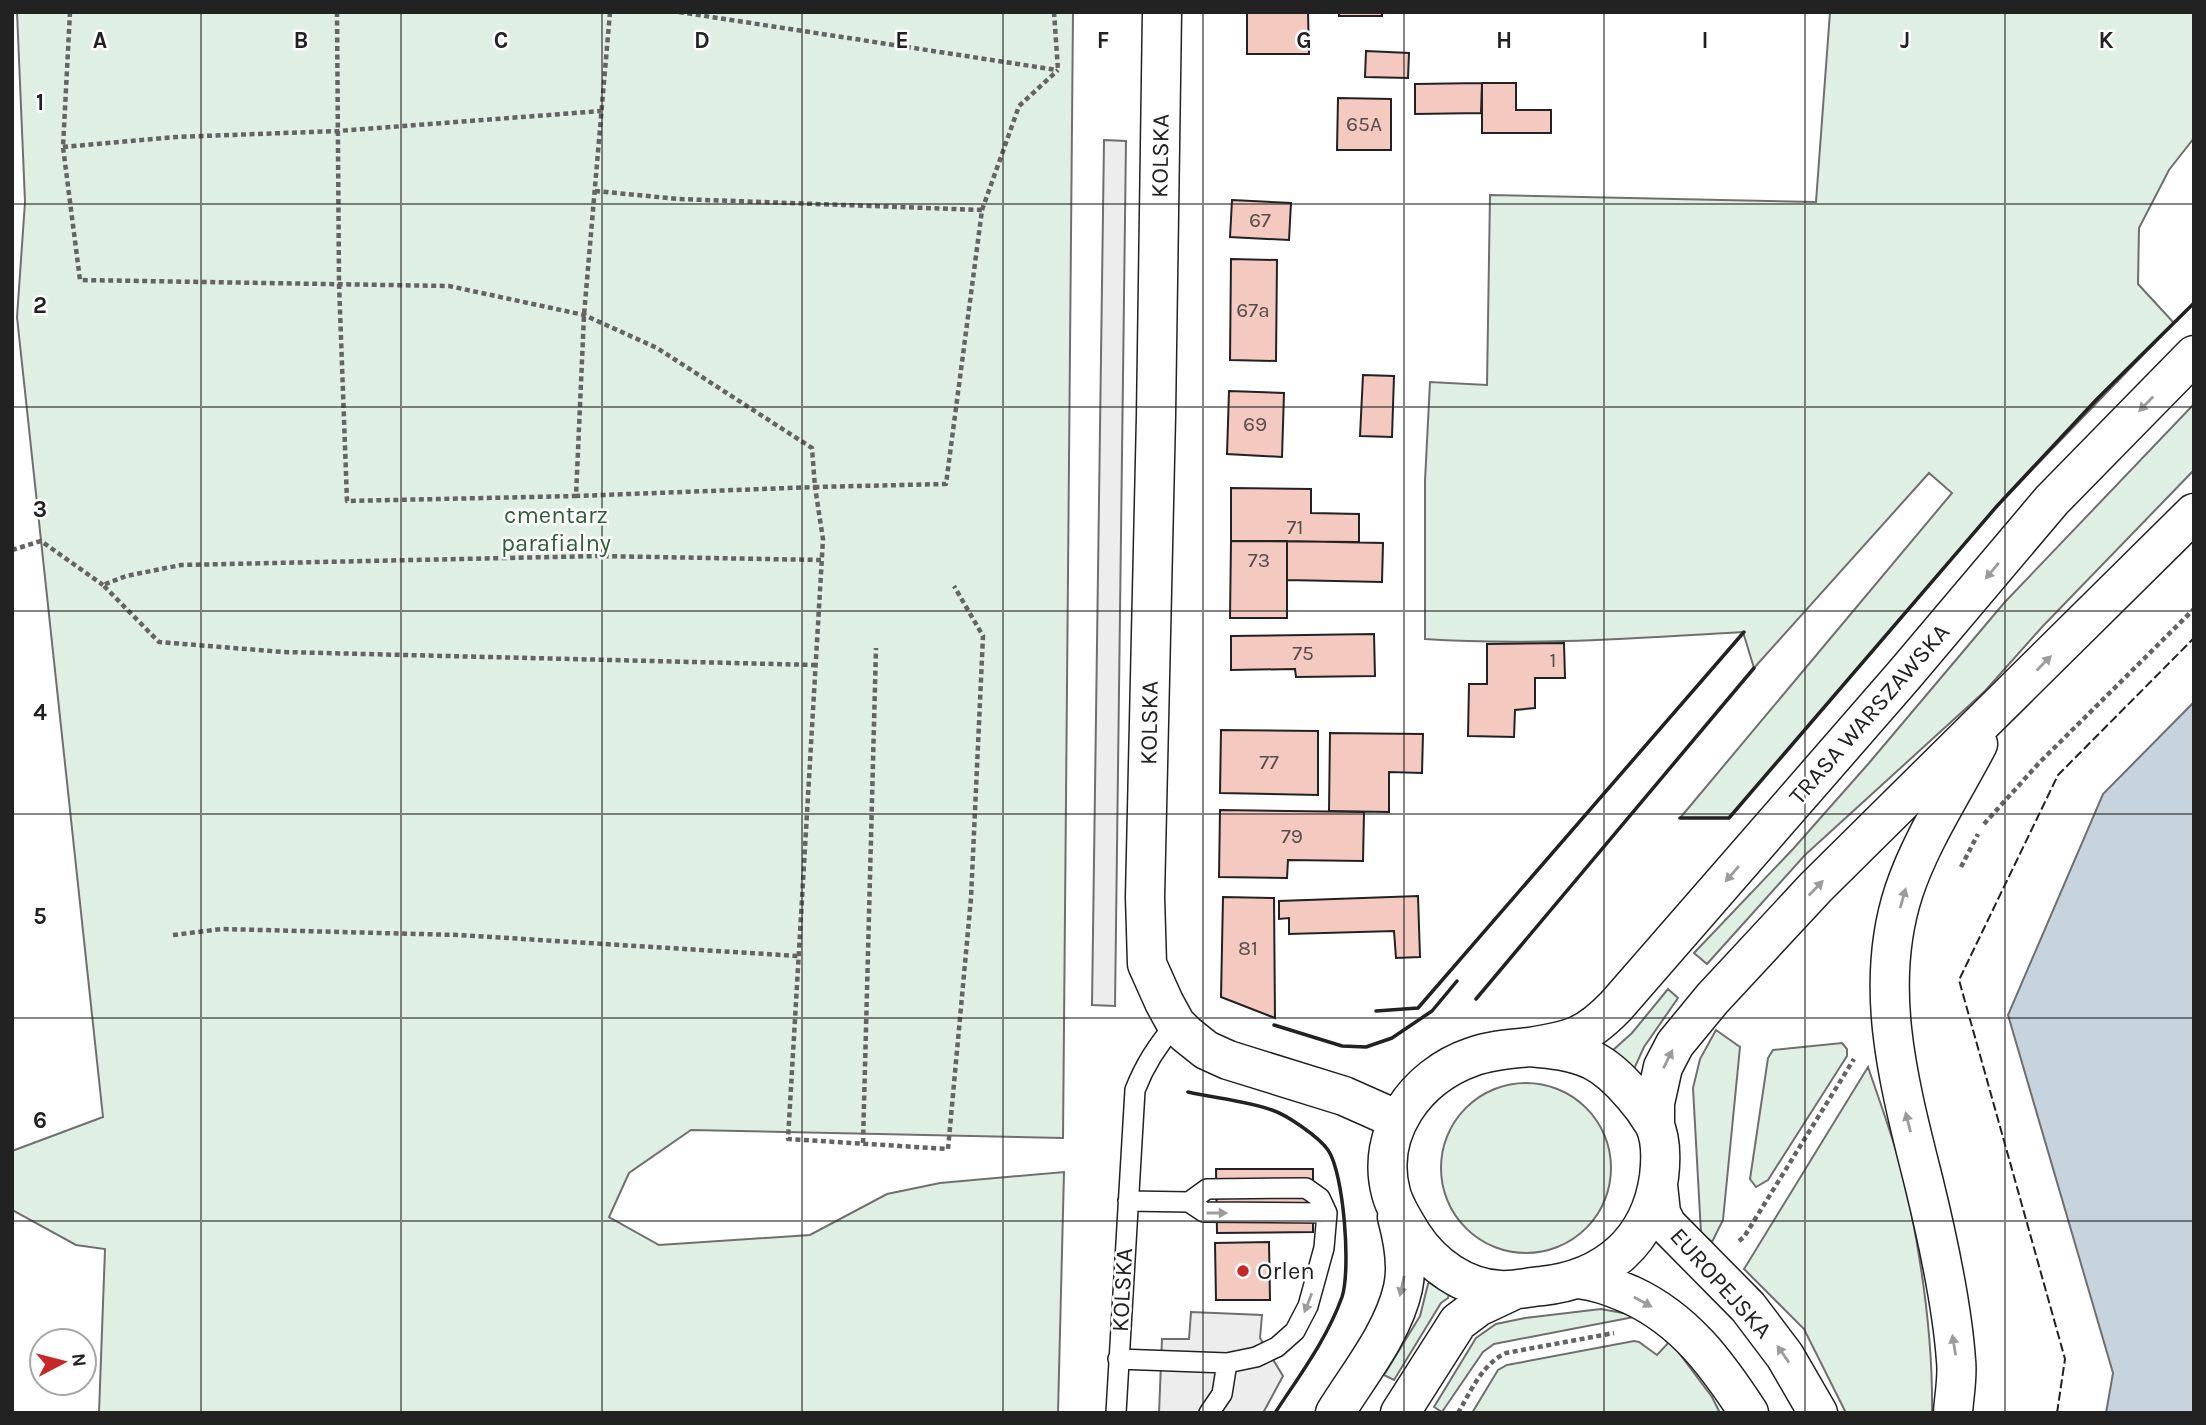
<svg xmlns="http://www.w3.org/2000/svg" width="2206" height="1425" viewBox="0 0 2206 1425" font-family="Karla,sans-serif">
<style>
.green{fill:#e0efe3;stroke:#6f6f6f;stroke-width:2}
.parking{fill:#ededed;stroke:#6f6f6f;stroke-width:2}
.water{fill:#c7d3dd;stroke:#6f6f6f;stroke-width:2}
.building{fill:#f3c9c0;stroke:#222;stroke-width:2}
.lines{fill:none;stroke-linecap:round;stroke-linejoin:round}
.service-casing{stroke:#222;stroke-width:22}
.tertiary-casing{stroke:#222;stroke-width:41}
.primary-casing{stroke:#222;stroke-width:41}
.path{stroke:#646464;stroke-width:4.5;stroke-dasharray:5 3.5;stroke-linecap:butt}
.service{stroke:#fff;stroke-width:19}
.tertiary{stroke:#fff;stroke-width:38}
.primary{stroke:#fff;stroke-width:38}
.fence{stroke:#222;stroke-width:2;stroke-dasharray:9 3.5;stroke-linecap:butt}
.wall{stroke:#222;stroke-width:3.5}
.oneway{fill:#9c9c9c}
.grid{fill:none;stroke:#222;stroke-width:2;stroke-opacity:0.55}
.poi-dot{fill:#c62828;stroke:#fff;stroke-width:2.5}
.labels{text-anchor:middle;stroke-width:5;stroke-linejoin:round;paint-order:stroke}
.number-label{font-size:21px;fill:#564c4a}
.street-label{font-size:24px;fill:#222;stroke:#fff}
.park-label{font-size:24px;fill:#2f5e38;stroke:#fff}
.poi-label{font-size:24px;fill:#222;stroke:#fff;text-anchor:start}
.grid-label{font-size:23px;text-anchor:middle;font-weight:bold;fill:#222;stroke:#fff;stroke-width:5;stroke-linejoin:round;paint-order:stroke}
</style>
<rect width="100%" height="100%" fill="#fff"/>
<path class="green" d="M17,12H1073L1063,1138L691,1130L629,1173L609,1217L659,1245L810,1235L887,1194L940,1183L1064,1172L1058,1413H99L105,1249L76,1245L12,1210V1151L103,1117L17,317L25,202Z
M1830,12H2194V138L2169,170L2139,228L2138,284L2174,323L1997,506L1729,818H1680L1952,493L1929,473L1754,668L1743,632C1637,638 1531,646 1425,639V481L1430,382L1487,385L1490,195L1816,202Z
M2194,404V470L2043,626L1985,691L1805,855L1707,964L1694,953L1793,849L1869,763L2004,603Z
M1668,989L1678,998L1644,1047L1634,1069L1612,1051L1632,1033Z
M1716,1030L1740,1047L1723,1220L1712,1242L1701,1233L1693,1088L1700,1059Z
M1842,1043L1847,1049V1056L1768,1180L1756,1187L1750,1179L1768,1058L1773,1050Z
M1868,1067C1884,1114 1902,1162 1911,1211C1924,1277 1933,1346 1932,1413H1846L1804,1329L1744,1269Z
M1441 1168a85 85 0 1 1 170 0a85 85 0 1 1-170 0Z
M1435,1280L1450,1290L1448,1298L1441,1303L1394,1380L1384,1375L1420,1316L1428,1284Z
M1601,1309L1639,1316L1494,1344L1483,1352L1442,1412L1434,1407L1476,1338L1496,1324L1525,1318Z
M1634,1341L1639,1342L1657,1355L1670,1341L1712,1397L1720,1413H1472L1498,1370L1507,1365Z"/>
<path class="parking" d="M1104,140L1126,141L1115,1006L1092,1005Z
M1191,1312L1262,1315L1260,1338L1283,1376L1263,1413H1159L1162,1339H1189Z"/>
<path class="water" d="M2194,702V1413H2106L2113,1373L2008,1015L2103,794Z"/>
<path class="building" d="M1247,12H1308L1309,54H1247Z
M1339,12H1382V16H1339Z
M1366,51L1409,53L1408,78L1365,77Z
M1482,83L1481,113L1415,114V84Z
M1482,83H1516V110H1551V133H1482Z
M1338,98L1391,99V150H1337Z
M1232,200L1291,203L1289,240L1230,237Z
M1231,259L1277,260L1276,361L1230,360Z
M1363,375L1394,376L1392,437L1360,436Z
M1229,391L1284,393L1282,457L1227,454Z
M1231,488L1311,489V513L1359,514V542L1231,541Z
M1231,541H1287V618H1230Z
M1287,541L1383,543L1382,582L1287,580Z
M1374,634L1375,676L1296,677L1295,669L1231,670V636Z
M1564,643L1565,678H1535V708L1515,710L1514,737L1468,736L1469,684H1487V644Z
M1221,730L1318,731V795L1220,793Z
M1330,733L1423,734L1422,773L1389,772V812L1329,811Z
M1220,810L1364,812L1363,861L1288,860L1287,878L1219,877Z
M1418,896L1420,957L1396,958L1394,931L1289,934V918L1279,919V901Z
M1223,897L1274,898L1275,1018L1221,997Z
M1216,1169H1313V1232L1217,1233Z
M1269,1242L1270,1300H1216L1215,1243Z"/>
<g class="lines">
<defs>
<path id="service" d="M1128,1201L1189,1202L1204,1212L1327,1213
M1118,1359L1227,1363L1256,1357L1277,1347L1295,1331L1308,1306L1324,1248L1327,1213L1320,1198L1306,1188L1207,1189L1189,1202
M1116,1413L1135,1090C1145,1064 1158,1044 1176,1024
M1209,1413L1222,1394L1227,1363"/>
<path id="tertiary" d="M1162,12L1156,416L1145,897L1147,964L1164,1002L1176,1024L1186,1034L1206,1050L1228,1060L1344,1096L1398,1120"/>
<path id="primary" d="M1530,1047C1572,1040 1586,1037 1616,1006L1905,674L2052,500L2194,355
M1530,1047C1552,1049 1572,1051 1592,1060C1608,1068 1621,1081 1632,1094C1640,1103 1648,1114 1654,1124C1662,1140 1661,1160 1659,1177C1650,1241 1606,1279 1542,1286C1528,1287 1514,1291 1500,1290C1464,1288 1432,1265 1413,1236C1405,1223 1395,1208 1391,1193C1375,1133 1416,1076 1472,1057C1491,1050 1511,1049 1530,1047Z
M1655,1125V1103L1663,1067L1675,1044L1712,999L1816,887L2194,513
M1658,1185L1661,1213L1667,1225L1748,1307L1785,1356L1818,1413
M1579,1279C1598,1281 1614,1288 1631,1295C1685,1320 1717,1364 1749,1413
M1335,1413C1359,1374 1393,1333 1403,1288C1408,1265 1403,1239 1397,1217
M1400,1413L1458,1322L1478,1307L1514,1290
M1953,1413C1954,1396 1958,1377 1956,1360C1952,1305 1937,1236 1924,1183C1900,1087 1872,988 1904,891C1921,840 1953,792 1978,744"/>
</defs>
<use href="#service" class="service-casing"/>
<use href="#tertiary" class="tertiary-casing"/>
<use href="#primary" class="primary-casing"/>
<path class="path" d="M70,12L63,147L80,280L449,286L584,315L657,348L812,448L815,487L946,484L982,210L1019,106L1058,70
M337,12L339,283L347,501L576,496
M610,12L584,315L576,496L815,487L823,539L788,1139L948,1149L971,898L983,636L954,586
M679,12L1057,70
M1054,12L1058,70
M63,147L176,137L338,131L601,111
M595,191L679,199L982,210
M12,550L41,541L103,585
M816,665L283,652L159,642L103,585L126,576L181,565L599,556L821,560
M1984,824L2039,763L2194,609
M1961,867L1978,834
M173,935L222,929L459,935L798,956
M863,1143L876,648
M1739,1241L1744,1237L1854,1059
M1458,1413C1471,1391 1482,1364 1506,1353L1614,1333"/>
<use href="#service" class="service"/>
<use href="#tertiary" class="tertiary"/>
<use href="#primary" class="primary"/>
<path class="fence" d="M2057,1413L2065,1359L1959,980L2058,775L2194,638"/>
<path class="wall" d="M1680,818H1729L1997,506L2097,399L2194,303
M1476,999L1754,668
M1376,1011L1418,1008L1744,632
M1274,1025L1342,1046L1366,1047L1392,1038L1432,1011L1457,981
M1188,1092C1214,1098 1247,1101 1272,1110C1287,1115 1319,1137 1328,1150C1344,1173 1351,1270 1342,1297C1327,1339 1299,1376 1275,1413"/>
</g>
<defs><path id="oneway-solid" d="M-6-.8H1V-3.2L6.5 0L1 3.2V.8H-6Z" transform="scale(1.75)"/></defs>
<g class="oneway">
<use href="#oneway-solid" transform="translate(2146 404) rotate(134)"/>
<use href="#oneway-solid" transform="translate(1992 571) rotate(130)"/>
<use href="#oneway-solid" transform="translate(2044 663) rotate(-45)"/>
<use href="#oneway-solid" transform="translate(1732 874) rotate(131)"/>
<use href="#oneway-solid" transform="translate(1816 888) rotate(-46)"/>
<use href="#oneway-solid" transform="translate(1903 898) rotate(-74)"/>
<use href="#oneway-solid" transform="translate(1668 1059) rotate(-64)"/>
<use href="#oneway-solid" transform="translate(1908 1122) rotate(-104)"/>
<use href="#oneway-solid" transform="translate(1217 1213)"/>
<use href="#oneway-solid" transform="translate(1402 1286) rotate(102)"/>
<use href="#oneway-solid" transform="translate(1643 1302) rotate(29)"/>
<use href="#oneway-solid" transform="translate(1308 1303) rotate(111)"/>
<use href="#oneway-solid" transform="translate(1954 1345) rotate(-99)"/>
<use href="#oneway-solid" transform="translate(1783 1354) rotate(-125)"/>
</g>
<path class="grid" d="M201,12V1413M401,12V1413M602,12V1413M802,12V1413M1003,12V1413M1203,12V1413M1404,12V1413M1604,12V1413M1805,12V1413M2005,12V1413M12,204H2194M12,407H2194M12,611H2194M12,814H2194M12,1018H2194M12,1221H2194"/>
<circle class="poi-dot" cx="1243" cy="1271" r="7"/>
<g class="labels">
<g class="number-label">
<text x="1364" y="131">65A</text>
<text x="1260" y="227">67</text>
<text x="1253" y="317">67a</text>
<text x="1255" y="431">69</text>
<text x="1295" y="534">71</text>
<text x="1259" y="567">73</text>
<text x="1303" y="660">75</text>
<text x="1553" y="667">1</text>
<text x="1269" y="769">77</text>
<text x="1292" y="843">79</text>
<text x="1248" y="955">81</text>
</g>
<g class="street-label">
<text transform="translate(1160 156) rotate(-89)" y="8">KOLSKA</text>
<text transform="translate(1869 714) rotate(-49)" y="8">TRASA WARSZAWSKA</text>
<text transform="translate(1149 723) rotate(-89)" y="8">KOLSKA</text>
<text transform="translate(1721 1283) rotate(48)" y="8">EUROPEJSKA</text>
<text transform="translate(1122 1290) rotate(-87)" y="8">KOLSKA</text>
</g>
<g class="park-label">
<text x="556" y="523">cmentarz<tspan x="556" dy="28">parafialny</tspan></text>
</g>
<g class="poi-label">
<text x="1257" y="1279">Orlen</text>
</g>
</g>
<g class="grid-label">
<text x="100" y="48">A</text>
<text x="301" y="48">B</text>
<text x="501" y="48">C</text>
<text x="702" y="48">D</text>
<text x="902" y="48">E</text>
<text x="1103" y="48">F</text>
<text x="1304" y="48">G</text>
<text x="1504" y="48">H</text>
<text x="1705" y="48">I</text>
<text x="1905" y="48">J</text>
<text x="2106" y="48">K</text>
<text x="40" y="110">1</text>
<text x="40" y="313">2</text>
<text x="40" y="517">3</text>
<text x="40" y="720">4</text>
<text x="40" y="924">5</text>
<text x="40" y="1128">6</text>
</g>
<rect width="2206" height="1425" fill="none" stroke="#222222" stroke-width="28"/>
<g transform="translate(63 1362) rotate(83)"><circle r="33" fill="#ffffff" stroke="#a7a7a7" stroke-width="2"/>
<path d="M0-5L12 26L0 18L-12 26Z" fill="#c62828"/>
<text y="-10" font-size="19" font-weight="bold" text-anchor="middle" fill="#222222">N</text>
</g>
</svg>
